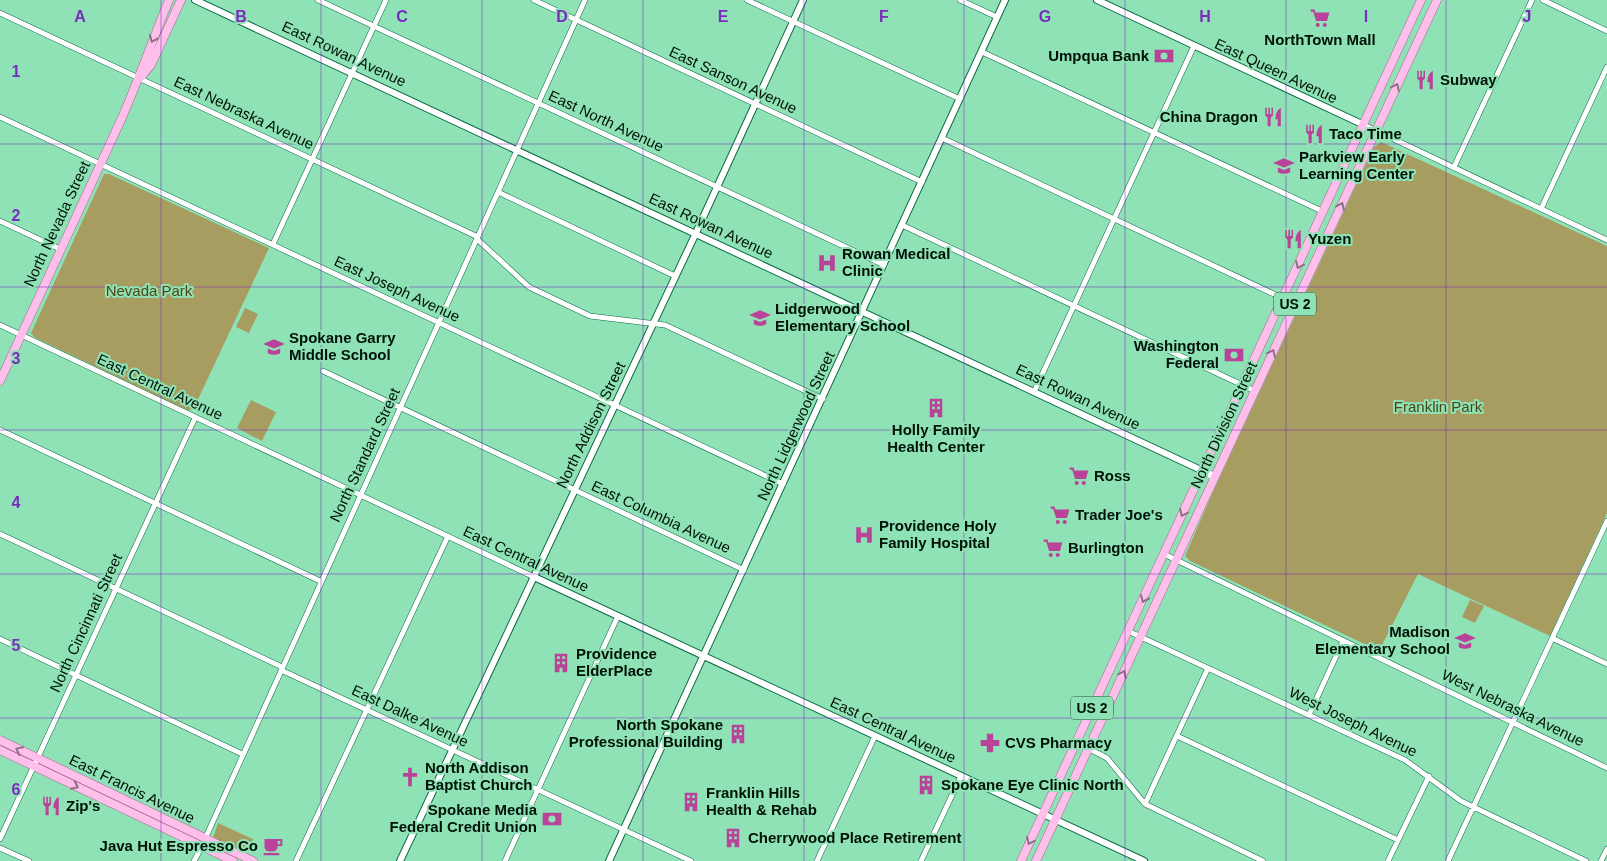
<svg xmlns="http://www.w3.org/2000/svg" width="1607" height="861" viewBox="0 0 1607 861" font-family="Arial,sans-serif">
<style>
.green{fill:#a89d60}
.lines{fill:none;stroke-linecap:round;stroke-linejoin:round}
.minor-casing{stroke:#0c6b46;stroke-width:6}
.tertiary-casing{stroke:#0c6b46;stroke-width:8}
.secondary-casing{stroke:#0c6b46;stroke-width:8}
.primary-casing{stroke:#a56792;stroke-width:9}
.minor{stroke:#fff;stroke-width:5}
.tertiary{stroke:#fff;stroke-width:6}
.secondary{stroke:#fff;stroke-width:7}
.primary{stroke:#febfeb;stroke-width:8}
.oneway{stroke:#8c7184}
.grid{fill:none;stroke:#7b2cbf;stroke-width:1;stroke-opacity:0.55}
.labels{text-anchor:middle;stroke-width:4;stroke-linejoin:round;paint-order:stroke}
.shield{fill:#8fe2b6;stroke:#2b503c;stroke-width:1}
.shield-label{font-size:14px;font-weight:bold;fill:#001207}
.poi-label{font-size:15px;font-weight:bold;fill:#001207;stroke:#8fe2b6;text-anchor:start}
.street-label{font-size:15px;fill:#001207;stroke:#8fe2b6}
.park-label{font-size:15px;fill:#4d4511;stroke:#8fe2b6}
.grid-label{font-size:16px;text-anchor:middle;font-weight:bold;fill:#7b2cbf;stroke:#8fe2b6;stroke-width:4;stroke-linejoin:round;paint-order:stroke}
</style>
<rect width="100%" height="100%" fill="#8fe2b6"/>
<path class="green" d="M1381,142L1607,246V513L1550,636L1418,574L1379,651L1190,561L1185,556L1213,492L1374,147Z
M104,174H109L269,248L193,410H187L34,337L31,333Z
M245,308L258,314L249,333L236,327Z
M251,400L276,412L262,441L237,428Z
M1470,600L1484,606L1475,623L1462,617Z
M218,823L253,839L246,853L213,838Z"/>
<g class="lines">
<defs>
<path id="minor" d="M318,0L884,265
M534,0L922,182
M747,0L960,99
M960,0L997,17
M1543,0L1607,31
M0,13L478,237
M982,52L1324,212
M0,117L783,484
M1364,125L1607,240
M942,138L1295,304
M1454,167L1532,0
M498,192L675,276
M1541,209L1607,67
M0,221L60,249
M902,225L1255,391
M477,239L529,287L590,316L665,325L823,399
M273,244L386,0
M0,325L532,576
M323,371L744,570
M1034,392L1194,46
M0,430L320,581
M0,534L282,667
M1164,554L1607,768
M1128,631L1405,760L1461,801L1586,861
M1552,638L1607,664
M0,639L242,754
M281,670L691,861
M1309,715L1343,641
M1177,736L1398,840
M1076,742L1107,758L1145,804L1263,861
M1145,804L1208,668
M0,839L195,418
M205,839L585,0
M0,848L29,861
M194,861L202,846
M296,861L448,536
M505,861L618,616
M817,861L875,736
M921,861L961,776
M1388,861L1429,776
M1448,861L1607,521
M1601,861L1607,849"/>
<path id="tertiary" d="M195,0L1203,471
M1097,0L1364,125
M532,576L1144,861
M400,861L695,235L803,0
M609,861L1005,0"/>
<path id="secondary" d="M1203,471L1215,477"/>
<path id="primary" d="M141,77L151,65L181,0
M0,381L120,122C138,82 152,41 169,0
M0,740L253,861
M0,750L233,861
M1021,861L1421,0
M1036,861L1437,0"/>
</defs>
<use href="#minor" class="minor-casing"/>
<use href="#tertiary" class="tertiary-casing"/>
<use href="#secondary" class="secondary-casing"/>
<use href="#primary" class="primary-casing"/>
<use href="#minor" class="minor"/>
<use href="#tertiary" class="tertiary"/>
<use href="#secondary" class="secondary"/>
<use href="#primary" class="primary"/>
</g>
<defs><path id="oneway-chevron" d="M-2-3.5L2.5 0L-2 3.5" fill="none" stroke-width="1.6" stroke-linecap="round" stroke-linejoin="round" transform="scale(1.25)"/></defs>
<g class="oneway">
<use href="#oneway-chevron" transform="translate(153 39) rotate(113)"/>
<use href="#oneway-chevron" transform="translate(1396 87) rotate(-65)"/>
<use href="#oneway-chevron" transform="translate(1341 206) rotate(-65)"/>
<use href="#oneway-chevron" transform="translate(1299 265) rotate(115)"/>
<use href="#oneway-chevron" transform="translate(1272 353) rotate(-65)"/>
<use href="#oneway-chevron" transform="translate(1183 513) rotate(115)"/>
<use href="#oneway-chevron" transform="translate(1144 599) rotate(114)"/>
<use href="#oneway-chevron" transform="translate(1123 674) rotate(-65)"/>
<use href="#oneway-chevron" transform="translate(19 750) rotate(-154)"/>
<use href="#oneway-chevron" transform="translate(75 786) rotate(26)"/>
<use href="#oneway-chevron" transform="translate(1030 841) rotate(115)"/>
</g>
<path class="grid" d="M161,0V861M321,0V861M482,0V861M643,0V861M804,0V861M964,0V861M1125,0V861M1286,0V861M1446,0V861M0,144H1607M0,287H1607M0,430H1607M0,574H1607M0,718H1607"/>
<defs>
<symbol id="supermarket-bare" viewBox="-9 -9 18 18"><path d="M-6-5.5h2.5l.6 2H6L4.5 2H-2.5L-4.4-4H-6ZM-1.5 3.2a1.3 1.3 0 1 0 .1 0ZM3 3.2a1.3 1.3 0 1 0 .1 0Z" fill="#b94399" stroke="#8fe2b6" stroke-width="2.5" paint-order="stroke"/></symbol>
<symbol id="bank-bare" viewBox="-9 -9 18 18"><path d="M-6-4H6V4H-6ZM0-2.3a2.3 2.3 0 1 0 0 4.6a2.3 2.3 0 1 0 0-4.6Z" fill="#b94399" stroke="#8fe2b6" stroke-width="2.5" paint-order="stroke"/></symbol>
<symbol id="restaurant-bare" viewBox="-9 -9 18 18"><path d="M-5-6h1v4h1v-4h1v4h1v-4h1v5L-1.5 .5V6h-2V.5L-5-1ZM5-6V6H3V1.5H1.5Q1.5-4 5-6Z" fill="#b94399" stroke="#8fe2b6" stroke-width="2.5" paint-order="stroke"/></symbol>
<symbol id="school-bare" viewBox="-9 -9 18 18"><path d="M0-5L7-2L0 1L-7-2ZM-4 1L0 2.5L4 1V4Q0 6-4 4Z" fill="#b94399" stroke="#8fe2b6" stroke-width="2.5" paint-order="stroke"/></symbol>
<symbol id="hospital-bare" viewBox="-9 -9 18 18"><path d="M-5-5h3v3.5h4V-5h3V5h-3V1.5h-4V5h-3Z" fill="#b94399" stroke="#8fe2b6" stroke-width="2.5" paint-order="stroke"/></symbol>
<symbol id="building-bare" viewBox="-9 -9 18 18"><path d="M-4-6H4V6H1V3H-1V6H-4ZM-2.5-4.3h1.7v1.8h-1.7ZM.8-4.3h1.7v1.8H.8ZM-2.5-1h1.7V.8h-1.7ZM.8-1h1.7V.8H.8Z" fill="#b94399" stroke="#8fe2b6" stroke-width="2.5" paint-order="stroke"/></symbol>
<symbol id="pharmacy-bare" viewBox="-9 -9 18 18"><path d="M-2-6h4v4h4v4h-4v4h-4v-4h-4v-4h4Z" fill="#b94399" stroke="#8fe2b6" stroke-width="2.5" paint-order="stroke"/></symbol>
<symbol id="church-bare" viewBox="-9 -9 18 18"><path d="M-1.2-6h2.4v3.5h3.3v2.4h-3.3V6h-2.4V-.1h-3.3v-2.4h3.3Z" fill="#b94399" stroke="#8fe2b6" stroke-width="2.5" paint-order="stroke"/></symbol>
<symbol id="cafe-bare" viewBox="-9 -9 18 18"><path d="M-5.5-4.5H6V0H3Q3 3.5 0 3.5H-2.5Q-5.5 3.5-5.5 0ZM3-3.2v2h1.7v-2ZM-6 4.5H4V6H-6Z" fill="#b94399" stroke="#8fe2b6" stroke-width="2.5" paint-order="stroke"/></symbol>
</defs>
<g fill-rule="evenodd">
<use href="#supermarket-bare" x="1306" y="4" width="28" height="28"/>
<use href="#bank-bare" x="1150" y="42" width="28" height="28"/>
<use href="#restaurant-bare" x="1411" y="66" width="28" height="28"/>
<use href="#restaurant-bare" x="1259" y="103" width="28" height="28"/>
<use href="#restaurant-bare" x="1300" y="120" width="28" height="28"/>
<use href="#school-bare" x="1270" y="152" width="28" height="28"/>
<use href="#restaurant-bare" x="1279" y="225" width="28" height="28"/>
<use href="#hospital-bare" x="813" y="249" width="28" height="28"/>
<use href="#school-bare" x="746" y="304" width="28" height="28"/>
<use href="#school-bare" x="260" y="333" width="28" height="28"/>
<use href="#bank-bare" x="1220" y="341" width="28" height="28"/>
<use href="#building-bare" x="922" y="394" width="28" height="28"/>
<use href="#supermarket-bare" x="1065" y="462" width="28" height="28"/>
<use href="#supermarket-bare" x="1046" y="501" width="28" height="28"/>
<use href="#hospital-bare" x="850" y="521" width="28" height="28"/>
<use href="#supermarket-bare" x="1039" y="534" width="28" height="28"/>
<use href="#school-bare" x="1451" y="627" width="28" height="28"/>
<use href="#building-bare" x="547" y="649" width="28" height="28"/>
<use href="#building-bare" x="724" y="720" width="28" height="28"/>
<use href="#pharmacy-bare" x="976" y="729" width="28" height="28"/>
<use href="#church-bare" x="396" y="763" width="28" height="28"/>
<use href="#building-bare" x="912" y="771" width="28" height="28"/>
<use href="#building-bare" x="677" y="788" width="28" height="28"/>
<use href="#restaurant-bare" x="37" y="792" width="28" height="28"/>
<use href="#bank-bare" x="538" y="805" width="28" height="28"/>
<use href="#building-bare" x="719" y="824" width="28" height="28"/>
<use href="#cafe-bare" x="259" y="832" width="28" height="28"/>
</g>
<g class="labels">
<g class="shield">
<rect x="1274" y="292.5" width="42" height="23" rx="4"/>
<rect x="1071" y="696.5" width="42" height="23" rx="4"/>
</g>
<g class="shield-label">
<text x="1295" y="309">US 2</text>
<text x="1092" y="713">US 2</text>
</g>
<g class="poi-label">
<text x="1320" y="45" text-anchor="middle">NorthTown Mall</text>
<text x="1149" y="61" text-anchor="end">Umpqua Bank</text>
<text x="1440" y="85">Subway</text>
<text x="1258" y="122" text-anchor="end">China Dragon</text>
<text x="1329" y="139">Taco Time</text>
<text x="1299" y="162">Parkview Early<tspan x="1299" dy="17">Learning Center</tspan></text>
<text x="1308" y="244">Yuzen</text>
<text x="842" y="259">Rowan Medical<tspan x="842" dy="17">Clinic</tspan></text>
<text x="775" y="314">Lidgerwood<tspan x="775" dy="17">Elementary School</tspan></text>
<text x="289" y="343">Spokane Garry<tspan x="289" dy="17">Middle School</tspan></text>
<text x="1219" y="351" text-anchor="end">Washington<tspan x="1219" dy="17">Federal</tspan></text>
<text x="936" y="435" text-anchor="middle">Holly Family<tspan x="936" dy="17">Health Center</tspan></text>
<text x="1094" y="481">Ross</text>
<text x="1075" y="520">Trader Joe's</text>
<text x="879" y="531">Providence Holy<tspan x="879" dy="17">Family Hospital</tspan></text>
<text x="1068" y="553">Burlington</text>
<text x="1450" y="637" text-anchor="end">Madison<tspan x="1450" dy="17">Elementary School</tspan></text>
<text x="576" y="659">Providence<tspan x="576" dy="17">ElderPlace</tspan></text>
<text x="723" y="730" text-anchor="end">North Spokane<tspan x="723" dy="17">Professional Building</tspan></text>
<text x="1005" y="748">CVS Pharmacy</text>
<text x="425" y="773">North Addison<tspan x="425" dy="17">Baptist Church</tspan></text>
<text x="941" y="790">Spokane Eye Clinic North</text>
<text x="706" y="798">Franklin Hills<tspan x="706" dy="17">Health &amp; Rehab</tspan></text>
<text x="66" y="811">Zip's</text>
<text x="537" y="815" text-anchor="end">Spokane Media<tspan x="537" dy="17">Federal Credit Union</tspan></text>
<text x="748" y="843">Cherrywood Place Retirement</text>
<text x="258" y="851" text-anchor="end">Java Hut Espresso Co</text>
</g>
<g class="street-label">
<text transform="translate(344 54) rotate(25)" y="5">East Rowan Avenue</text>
<text transform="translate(1276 71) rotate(25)" y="5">East Queen Avenue</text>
<text transform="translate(733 80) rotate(25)" y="5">East Sanson Avenue</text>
<text transform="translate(244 113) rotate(25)" y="5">East Nebraska Avenue</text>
<text transform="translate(606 121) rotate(25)" y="5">East North Avenue</text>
<text transform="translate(57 224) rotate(-65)" y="5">North Nevada Street</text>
<text transform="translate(711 226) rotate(25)" y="5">East Rowan Avenue</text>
<text transform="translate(397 289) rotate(25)" y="5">East Joseph Avenue</text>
<text transform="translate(160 387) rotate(25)" y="5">East Central Avenue</text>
<text transform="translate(1078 397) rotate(25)" y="5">East Rowan Avenue</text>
<text transform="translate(591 425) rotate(-64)" y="5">North Addison Street</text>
<text transform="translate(1224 425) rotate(-65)" y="5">North Division Street</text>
<text transform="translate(796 426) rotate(-65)" y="5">North Lidgerwood Street</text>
<text transform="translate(365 455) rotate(-65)" y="5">North Standard Street</text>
<text transform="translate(661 517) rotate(25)" y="5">East Columbia Avenue</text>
<text transform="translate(526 559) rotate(25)" y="5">East Central Avenue</text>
<text transform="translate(86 623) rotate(-65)" y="5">North Cincinnati Street</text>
<text transform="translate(1513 708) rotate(26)" y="5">West Nebraska Avenue</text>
<text transform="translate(410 716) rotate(25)" y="5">East Dalke Avenue</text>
<text transform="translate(1353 722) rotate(26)" y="5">West Joseph Avenue</text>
<text transform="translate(893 730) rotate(25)" y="5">East Central Avenue</text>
<text transform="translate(132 789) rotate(26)" y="5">East Francis Avenue</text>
</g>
<g class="park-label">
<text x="149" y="296">Nevada Park</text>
<text x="1438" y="412">Franklin Park</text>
</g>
</g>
<g class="grid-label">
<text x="80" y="22">A</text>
<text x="241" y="22">B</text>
<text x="402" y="22">C</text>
<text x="562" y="22">D</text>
<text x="723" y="22">E</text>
<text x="884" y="22">F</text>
<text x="1045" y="22">G</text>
<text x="1205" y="22">H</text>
<text x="1366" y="22">I</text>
<text x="1527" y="22">J</text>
<text x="16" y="77">1</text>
<text x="16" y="221">2</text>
<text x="16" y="364">3</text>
<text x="16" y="508">4</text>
<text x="16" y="651">5</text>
<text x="16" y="795">6</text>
</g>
</svg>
